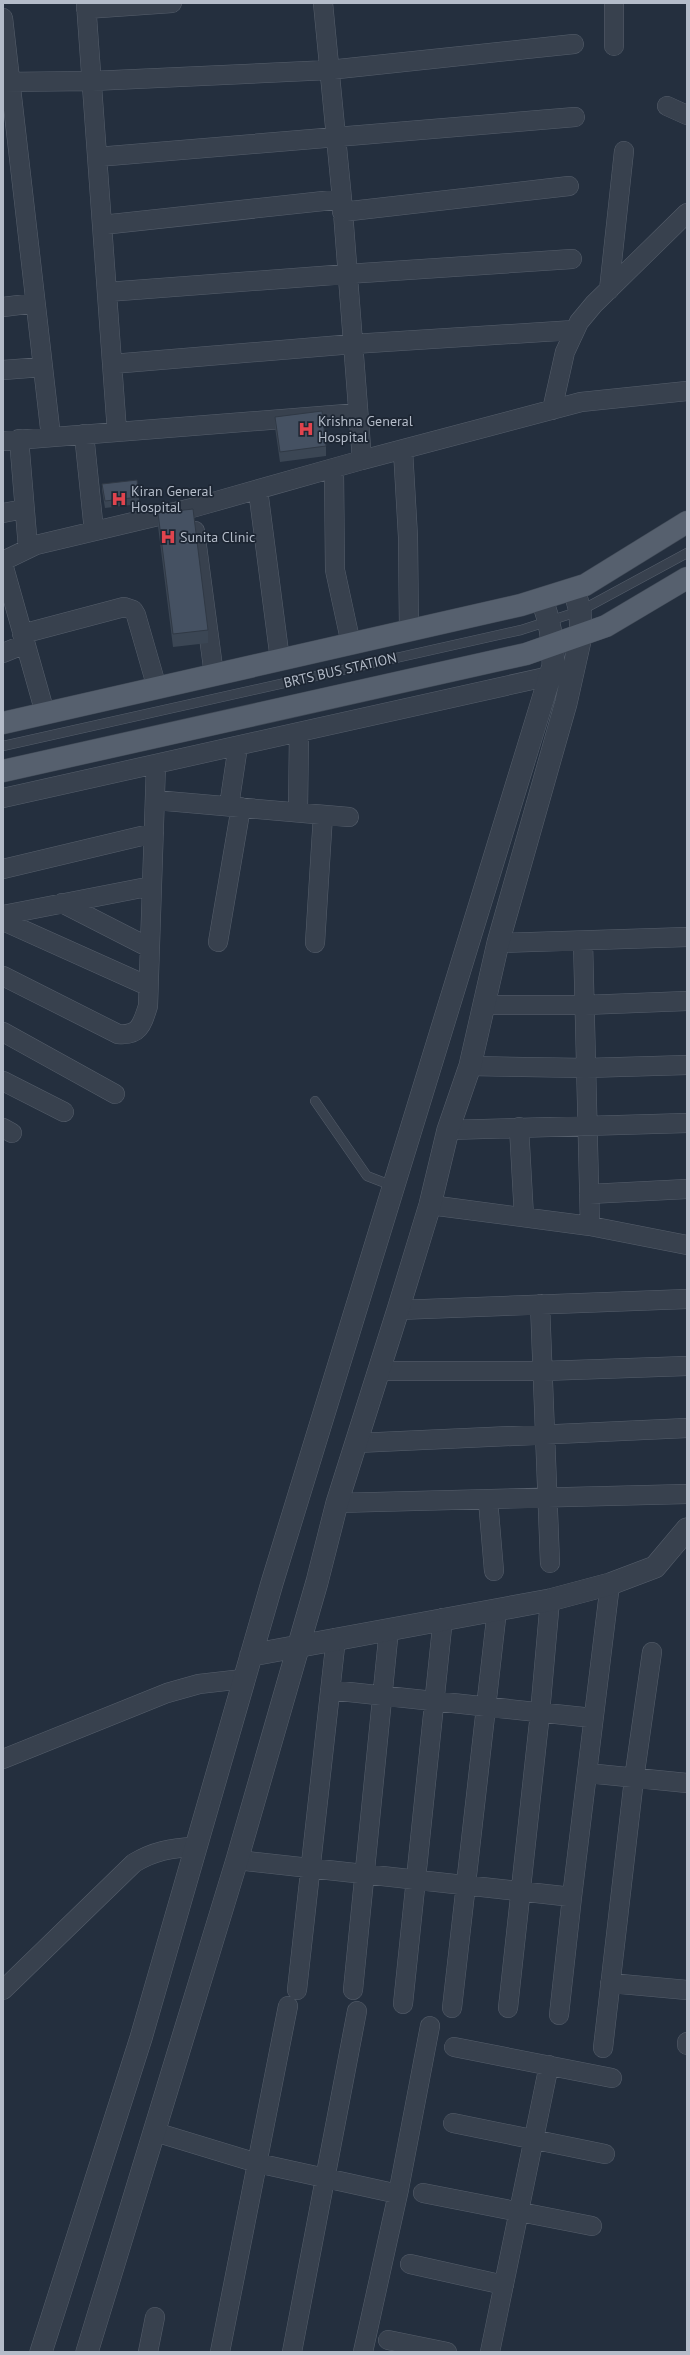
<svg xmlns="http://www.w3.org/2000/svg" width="690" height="2355" viewBox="0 0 690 2355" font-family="'PT Sans',sans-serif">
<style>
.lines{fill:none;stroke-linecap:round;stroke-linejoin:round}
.service-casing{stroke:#565f6c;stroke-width:10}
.minor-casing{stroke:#565f6c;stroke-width:20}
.tertiary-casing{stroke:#565f6c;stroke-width:23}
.primary-casing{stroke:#414a57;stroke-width:23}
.service{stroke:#38414e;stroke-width:9}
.minor{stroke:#38414e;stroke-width:19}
.tertiary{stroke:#38414e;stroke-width:22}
.primary{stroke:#56606e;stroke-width:22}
.wall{fill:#3b4654}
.building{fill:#455162;stroke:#303945}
.labels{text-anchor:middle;stroke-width:3.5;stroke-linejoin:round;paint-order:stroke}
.poi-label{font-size:14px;fill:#b4bcc9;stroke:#1d2633;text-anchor:start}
.street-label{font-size:14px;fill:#b4bcc9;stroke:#1d2633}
</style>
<rect width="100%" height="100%" fill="#242f3e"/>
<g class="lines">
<defs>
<path id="service" d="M3,746L521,630L580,611L687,553
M315,1101L367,1176L393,1186"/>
<path id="minor" d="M86,3L102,225L342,199L323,3
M614,3V46
M86,9L172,3
M3,18L51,437
M3,82L92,81L329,70L574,44
M667,106L687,115
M97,157L575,117
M342,199L362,460L581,402L687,391
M342,212L569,186
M102,225L117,432
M609,290L624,151
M107,292L347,274L572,259
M3,307L35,303
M112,364L353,344L574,330
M3,370L42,367
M552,410L565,352L579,322L594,304L687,213
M84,434L94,531
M19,439L28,548
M3,441L358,413
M403,450L408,537L409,631
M334,470L335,570L351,644
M258,490L280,660
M3,513L24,509
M195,531L214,675
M3,561L36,545L192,508L362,460
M3,564L45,713
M22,634L124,607L133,610L136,615L157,688
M3,653L25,644
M3,798L550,676L561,672
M155,800L349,817
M229,806L238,746
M298,812L299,732
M3,869L154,833
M62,903L150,948
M3,915L152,886
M3,921L148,986
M583,941L590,1226
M218,942L241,807
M315,943L323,815
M498,943L687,937
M3,976L118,1034C139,1036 142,1025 148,1006L156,764
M484,1005H584L687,1001
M3,1032L115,1094
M470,1066L586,1068L687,1065
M3,1081L64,1112
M519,1127L524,1217
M3,1128L12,1133
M448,1130L687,1123
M589,1194L687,1189
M430,1205L590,1226L687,1245
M540,1304L550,1563
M398,1310L687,1299
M379,1371H543L687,1366
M357,1443L687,1428
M488,1500L494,1571
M337,1503L687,1494
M610,1584L587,1773L687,1783
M330,1690L593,1718
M3,1759L167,1693L199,1684L243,1679
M237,1860L572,1897L587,1773
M610,1983L687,1990
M3,1990L134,1863C154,1851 171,1848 194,1847
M297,1990L336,1638
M353,1990L389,1629
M403,2004L443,1618
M452,2008L497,1610
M508,2008L540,1713L550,1600
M559,2015L572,1897
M687,2045V2042
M454,2047L612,2078
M603,2048L634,1779L652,1652
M453,2123L605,2154
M155,2132L257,2163L398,2194
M423,2193L592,2226
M410,2264L504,2285
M388,2340L447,2352
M148,2352L155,2317
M220,2352L288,2006
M292,2352L357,2011
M363,2352L399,2189L430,2026
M490,2352L549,2065"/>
<path id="tertiary" d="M251,1655L550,1600L610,1584L655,1567L687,1529
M41,2352L141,2038L272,1583L553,666C554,642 550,622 542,599
M87,2352L237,1860L317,1582L337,1503L398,1310L430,1205L448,1130L470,1066L498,943L566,703L581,636L580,611L574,589"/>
<path id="primary" d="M3,723L521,605L585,585L687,522
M3,771L526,654L606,626L687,578"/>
</defs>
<use href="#service" class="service-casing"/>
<use href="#minor" class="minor-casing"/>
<use href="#tertiary" class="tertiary-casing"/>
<use href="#primary" class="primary-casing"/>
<use href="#service" class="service"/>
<use href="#minor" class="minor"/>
<use href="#tertiary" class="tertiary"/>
<use href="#primary" class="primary"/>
</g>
<path class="wall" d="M275,417L326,446V456L280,462L275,427Z
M102,484L139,497V504L105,508L102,490Z
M158,513L208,630V643L173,647L158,526Z"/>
<path class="building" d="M322,411L326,446L280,452L275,417Z
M137,480L139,497L105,501L102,484Z
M193,509L208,630L173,634L158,513Z"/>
<defs>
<symbol id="hospital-bare" viewBox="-9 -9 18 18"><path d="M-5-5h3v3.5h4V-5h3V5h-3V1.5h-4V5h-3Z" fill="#e0444e" stroke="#1d2633" stroke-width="2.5" paint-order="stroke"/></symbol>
</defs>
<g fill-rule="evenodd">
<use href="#hospital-bare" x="295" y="418" width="22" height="22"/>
<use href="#hospital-bare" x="108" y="488" width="22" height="22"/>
<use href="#hospital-bare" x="157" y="526" width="22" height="22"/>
</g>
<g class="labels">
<g class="poi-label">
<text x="318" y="426">Krishna General<tspan x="318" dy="16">Hospital</tspan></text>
<text x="131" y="496">Kiran General<tspan x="131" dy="16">Hospital</tspan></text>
<text x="180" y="542">Sunita Clinic</text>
</g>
<g class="street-label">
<text transform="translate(340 670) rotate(-13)" y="5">BRTS BUS STATION</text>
</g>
</g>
<rect width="690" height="2355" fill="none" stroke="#b4bcc9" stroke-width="8"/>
</svg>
